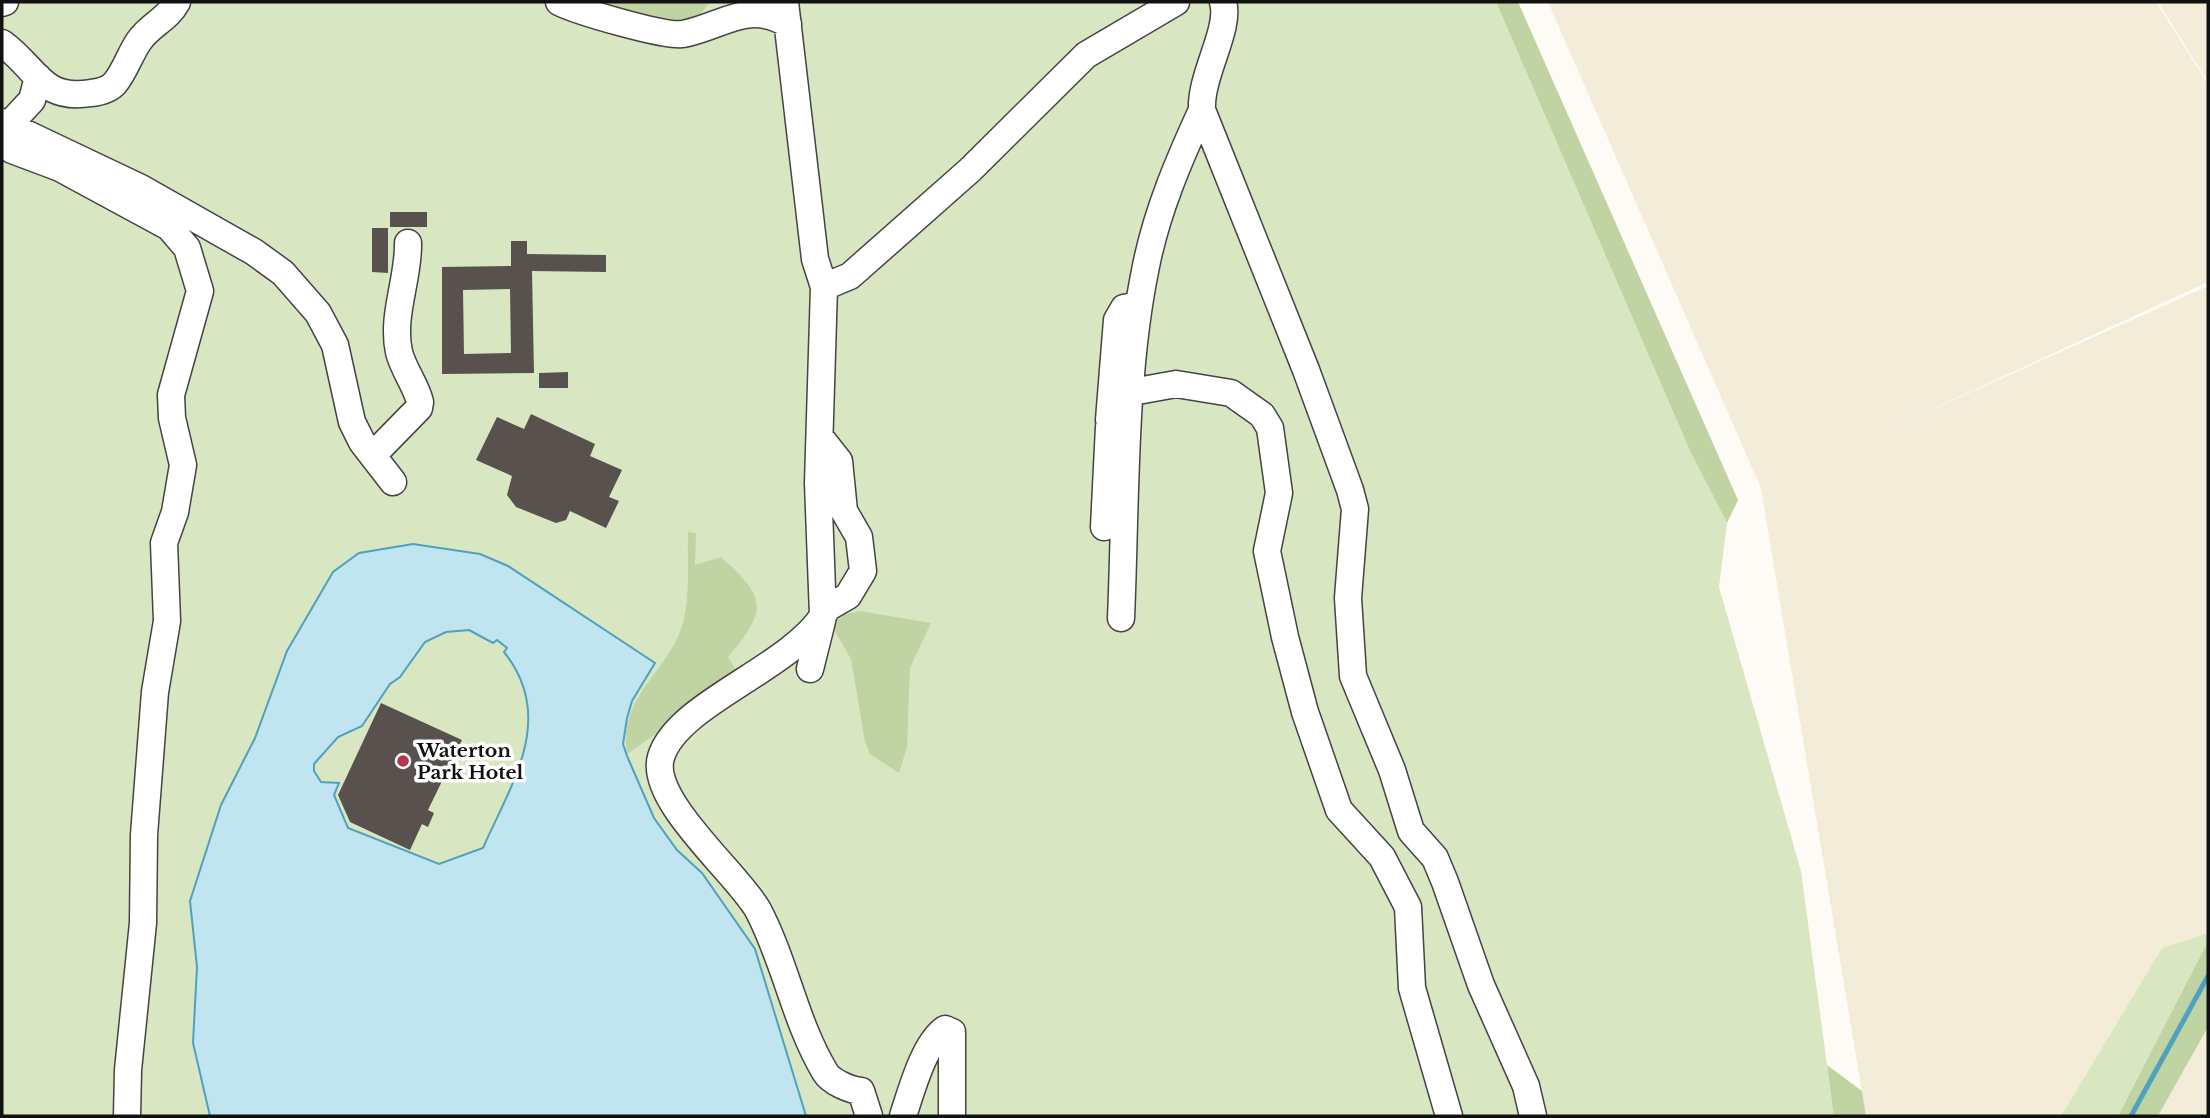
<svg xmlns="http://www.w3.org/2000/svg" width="2210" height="1118" viewBox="0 0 2210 1118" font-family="'Libre Baskerville',serif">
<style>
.farmland{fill:#f2ecd8}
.green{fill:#d9e6c2}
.forest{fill:#c0d4a3}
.water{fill:#c0e4f0;stroke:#50a1be;stroke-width:2;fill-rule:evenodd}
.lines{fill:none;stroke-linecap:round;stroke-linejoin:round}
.stream{stroke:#50a1be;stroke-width:5}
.building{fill:#58514e;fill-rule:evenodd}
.minor-casing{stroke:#444;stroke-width:29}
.minor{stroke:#fff;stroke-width:26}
.poi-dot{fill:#b1384f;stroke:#fff;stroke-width:2.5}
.labels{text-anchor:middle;stroke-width:7;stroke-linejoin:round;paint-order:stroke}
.poi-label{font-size:19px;font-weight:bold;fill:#111;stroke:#fff;text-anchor:start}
</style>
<rect width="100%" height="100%" fill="#fefbf6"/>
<path class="farmland" d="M1548,2H2156L2208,84V282L1902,423L2208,286V933L2162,948L2061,1116H1866L1761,488Z
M2158,2H2208V82Z
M2208,1027V1116H2158Z"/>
<path class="green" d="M2,2H1496L1690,451L1727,523L1719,587L1801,871L1827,1065L1837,1116H2Z
M2208,933V941L2118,1116H2061L2162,948Z"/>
<path class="forest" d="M606,2H710L699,16L669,23L619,10Z
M1496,2H1518L1738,500L1727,523L1690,451Z
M688,532L696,533L695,565L721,557C767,598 768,610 728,657L740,676L627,754C618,697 665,674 681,629C691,599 687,562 688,532Z
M860,611L931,623L910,668L907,747L899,773L870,754L865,742L851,659L827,618Z
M2208,941V1027L2158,1116H2118Z
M1827,1065L1862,1091L1866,1116H1834Z"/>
<path class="water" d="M413,544L480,554L508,566L655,663L632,701L627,718L623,744L627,756L654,818L677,850L702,873L755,949L806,1116H210L193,1043L197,967L190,901L221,805L255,738L287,651L333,572L359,553ZM469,630L493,643L497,640L507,648L504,652C557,718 511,784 483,848L439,864L348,828L334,795L339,783L321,782L314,771V764L338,737L362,726L390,684L400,677L425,642L446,632Z"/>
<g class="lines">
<path class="stream" d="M2131,1116L2208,976"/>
</g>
<path class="building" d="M390,212H427V227H390Z
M372,228H388V273L372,272Z
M511,241H527V254L606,255V272L532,271L534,373L442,374V267L511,266ZM510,289L511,353L464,354L463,290Z
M568,372V388H539V373Z
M531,414L595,444L590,456L622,470L609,497L619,501L606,528L570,511L566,520L556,523L516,507L507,495L512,476L476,460L497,417L524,429Z
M381,703L462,740L428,810L434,813L428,827L422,824L410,850L350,822L338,795Z"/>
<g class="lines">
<defs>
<path id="minor" d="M559,2C577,11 665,37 683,34C723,26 748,0 788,24
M785,2L815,259L824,287L818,483L823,616L827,608L848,596L863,571L859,537L844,511L839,461L820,437
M1223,2C1231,29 1200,75 1202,110L1306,370L1350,490L1355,509L1348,598L1353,676L1392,770L1411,831L1435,858L1445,882L1481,985L1526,1086L1533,1116
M2,3L5,2
M2,43C38,69 41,101 91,93C100,92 109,90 115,83C125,71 130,54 139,41C150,25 168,19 177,2
M2,122L141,188L254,252L283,273L318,313L335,345L352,422L362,442L393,482
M2,132L32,100L38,77
M2,140L12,150L60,168L169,227L187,248L200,291L171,395L172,418L183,465L175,512L164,543L167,621L155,692L144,835L143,923L128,1070L127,1116
M824,287L850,276L970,170L1086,55L1176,2
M1132,386L1143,390L1176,384L1231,393L1262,415L1270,428L1279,493L1267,551L1285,637L1305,712L1339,810L1382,857L1408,907L1412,988L1449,1116
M1109,420L1117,320L1124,308L1139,305
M374,454L419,408L420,402C416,385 403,369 399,352C391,316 409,278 408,243
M1104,527L1109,427
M823,616C787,670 677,704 661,757C648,800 738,874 758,910C785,961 795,1022 825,1072C831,1082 850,1090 861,1091L869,1116
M1121,618C1126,504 1123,376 1146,266C1157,211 1179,160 1202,110
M810,669L822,621
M903,1116C911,1092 924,1043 945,1029L952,1032V1116"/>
</defs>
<use href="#minor" class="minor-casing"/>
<use href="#minor" class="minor"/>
</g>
<circle class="poi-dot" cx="403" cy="761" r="7"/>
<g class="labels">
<g class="poi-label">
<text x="417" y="757">Waterton<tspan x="417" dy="22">Park Hotel</tspan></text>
</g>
</g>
<rect width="2210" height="1118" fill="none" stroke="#111111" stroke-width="7"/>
</svg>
